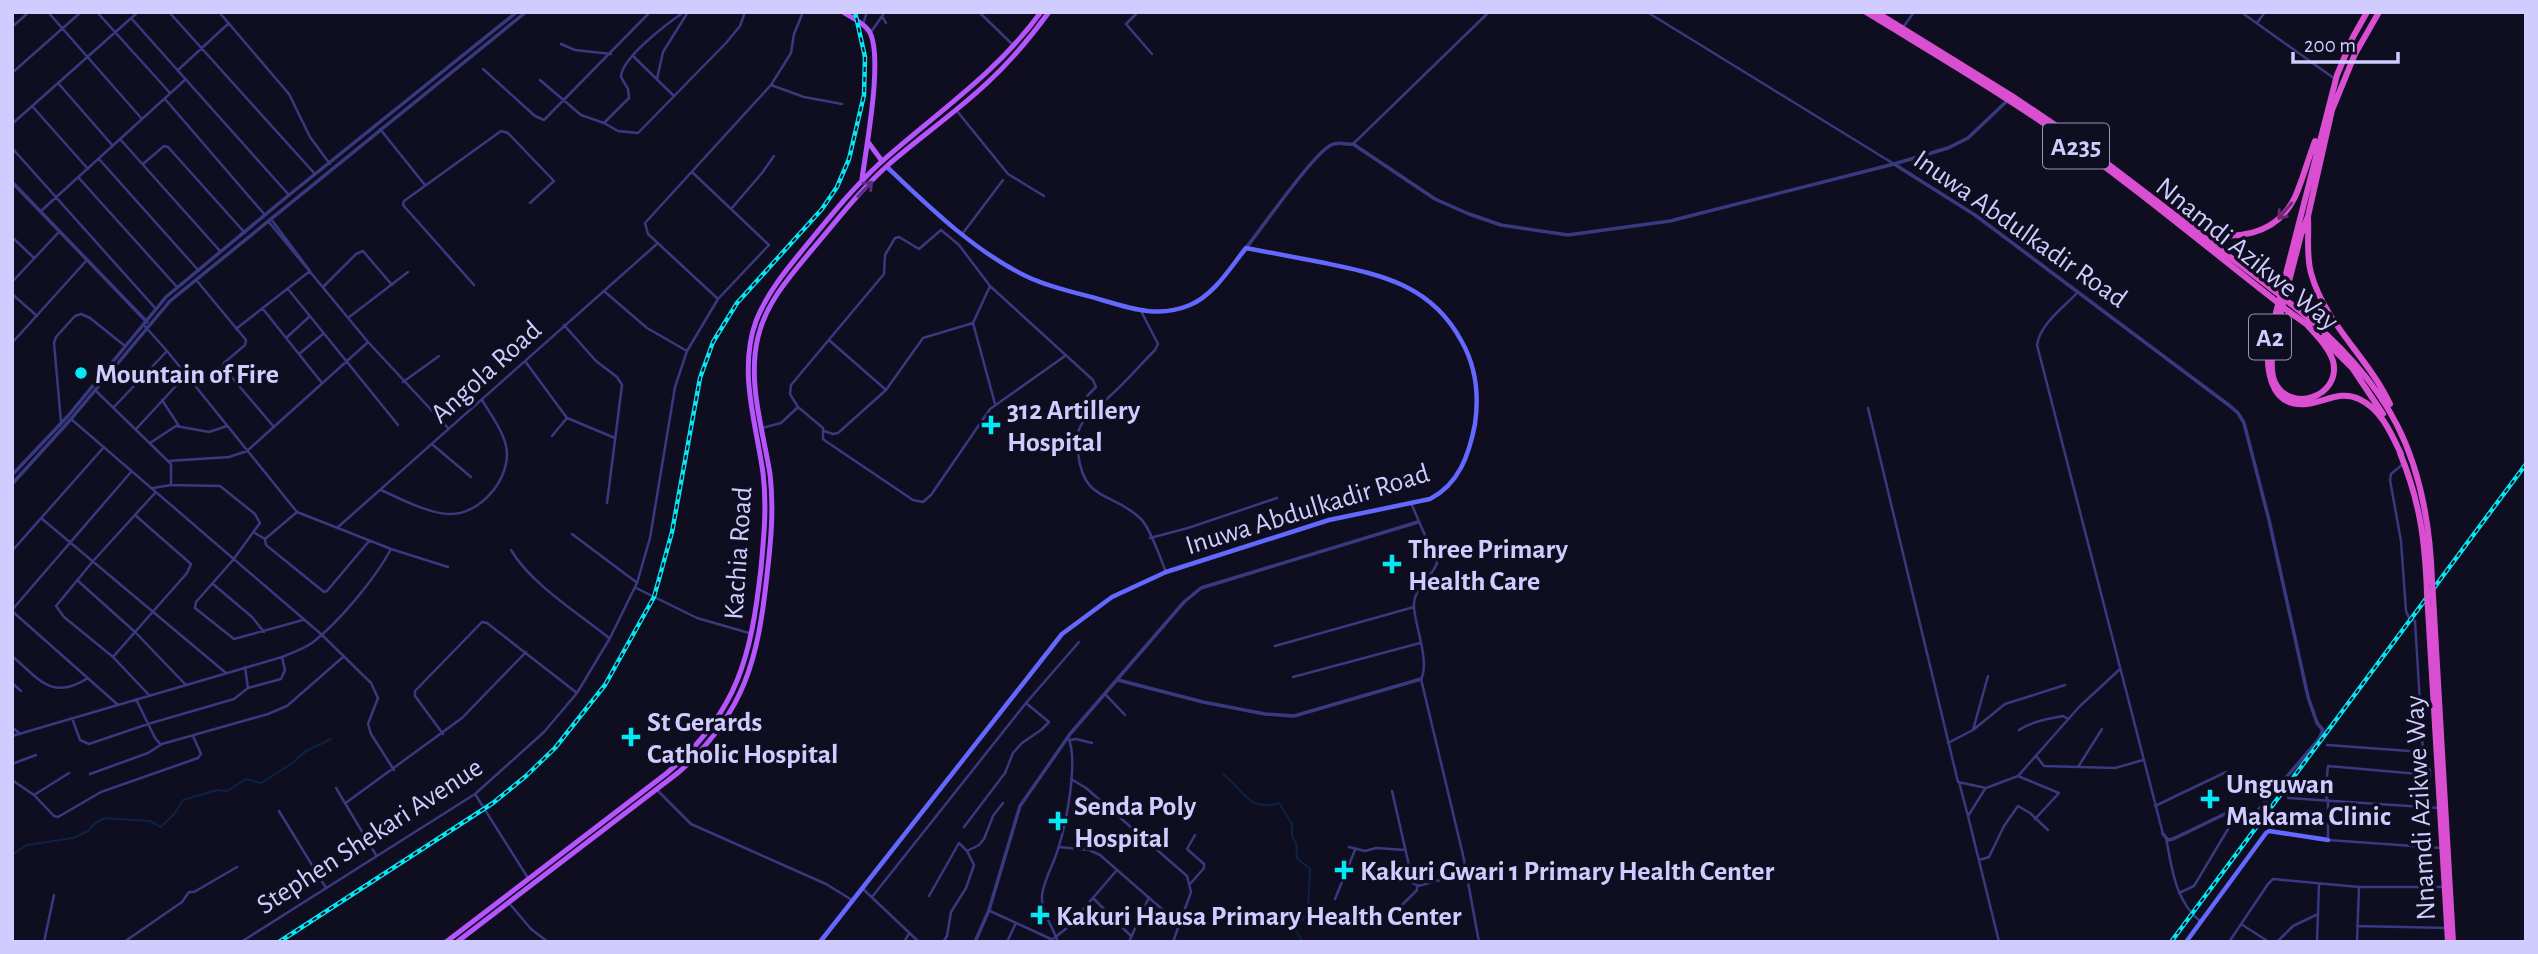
<svg xmlns="http://www.w3.org/2000/svg" width="2538" height="954" viewBox="0 0 2538 954" font-family="'Alegreya Sans',sans-serif">
<style>
.lines{fill:none;stroke-linecap:round;stroke-linejoin:round}
.stream{stroke:#0c2444;stroke-width:2}
.minor{stroke:#38397f;stroke-width:2.5}
.tertiary{stroke:#38397f;stroke-width:3.5}
.secondary{stroke:#6468fe;stroke-width:4.5}
.primary{stroke:#b654fd;stroke-width:5}
.trunk{stroke:#da4ed2;stroke-width:6}
.rail-casing{stroke:#02e8f5;stroke-width:4.5}
.rail{stroke:#0f0d20;stroke-width:2;stroke-dasharray:5;stroke-linecap:butt}
.trunk-bridge{stroke:#da4ed2;stroke-width:6}
.oneway{stroke:#5a2d83}
.oneway2{stroke:#6a2a70}
.poi-dot{fill:#02e8f5;stroke:#0f0d20;stroke-width:2.5}
.labels{text-anchor:middle;stroke-width:7;stroke-linejoin:round;paint-order:stroke}
.shield{fill:#0f0d20;stroke:#9693bc;stroke-width:2}
.shield-label{font-size:26px;font-weight:bold;fill:#d0ccff}
.street-label{font-size:28px;fill:#d0ccff;stroke:#0f0d20}
.poi-label{font-size:28px;font-weight:bold;fill:#d0ccff;stroke:#0f0d20;text-anchor:start}
</style>
<rect width="100%" height="100%" fill="#0f0d20"/>
<g class="lines">
<path class="stream" d="M1223,774C1243,789 1249,813 1279,803L1292,824V837L1296,843L1297,858L1310,869L1308,911L1303,920L1297,921L1293,926L1303,942
M12,855L27,845L73,838L88,831L95,823L105,818L150,821L161,827L175,813L183,800L217,790L227,791L246,779L261,783L291,764L306,751L331,739"/>
<path class="minor" d="M48,12L142,119
M97,12L170,93
M169,12L315,174
M219,12L289,94L310,137L330,164
M979,12L1012,44
M1138,12L1126,24L1152,54
M1647,12L1894,164
M2241,12L2335,79
M882,16L886,23
M131,18L289,195
M2257,23L2265,12
M863,24L867,12
M12,27L29,12
M1902,29L1914,12
M871,32L885,12
M561,44L575,50L611,54
M634,57L674,96
M483,69L535,116L544,120L650,12
M178,70L229,23
M12,73L81,12
M657,79L663,52L688,12
M540,80L581,115L604,123L618,131L638,133L726,43L740,26L745,12
M58,83L113,146
M771,85L804,97L842,104
M165,99L265,215
M32,106L88,169
M957,111L1008,174L1044,196
M604,123L629,98L628,89L621,77C621,58 668,23 684,12
M12,124L138,12
M380,129L425,185
M120,139L220,251
M1353,144L1489,12
M12,148L156,309
M99,159L199,271
M143,164L164,146L168,147L245,233
M78,177L177,287
M731,209L762,173L774,156
M41,211L186,79
M271,219L310,271
M268,221L368,342L449,429
M963,233L1003,180
M12,237L34,258
M197,281L246,340L245,345L224,363L223,367L274,427
M12,282L58,233
M474,285L403,205L404,201L501,131L508,133L554,181L530,203
M324,286L356,254L363,251L392,285
M990,286L973,323L995,404
M288,289L398,425
M604,291L647,328L687,351
M2077,293C2063,308 2040,324 2037,345L2163,834
M12,294L37,316
M718,299L648,234L645,223L771,85L791,53L794,34L803,12
M263,309L322,383
M1141,311L1158,344L1155,350C1140,365 1126,382 1110,396C1100,406 1086,414 1080,427C1076,435 1077,445 1078,453C1084,504 1113,491 1141,519C1151,529 1160,558 1166,572
M348,318L408,272
M143,324L167,351L297,512L391,549L448,567
M564,325L596,361L617,377L622,385L607,503
M236,329L310,271
M286,338L309,317
M830,341L885,389
M12,343L86,261
M299,354L323,334
M1065,356L990,409L931,495L923,502L913,500L827,442L823,439V428L798,407L790,394L791,385L884,274L885,255L895,238L899,237L919,249L941,230L959,245L990,286L1093,380L1096,387L1087,396
M525,361L567,418L615,438
M403,382L439,356
M95,390L171,464V484
M162,400L179,426
M114,407L167,351
M1868,408L1958,782L1986,788L2018,776L2079,707L2119,670
M71,419L321,634L371,683L378,698L368,724L371,734L394,770
M61,422L54,343L56,337L75,316L81,314L90,318L125,346
M137,428L186,375
M762,428L781,423L797,408
M824,431L833,434L838,433L886,390L923,338L973,323
M552,436L567,418
M150,443L176,426L209,432L227,426
M433,445L471,477
M168,461L229,457L247,451L367,343
M2403,464L2391,474L2390,480L2401,541L2406,611L2410,620L2415,621L2423,752L2430,771L2429,808
M153,488L171,485L220,486L255,514L260,523L233,560L196,602L195,608L234,639L303,620
M381,490C401,499 425,512 447,514C478,516 507,483 507,454C507,436 491,415 482,400
M1411,503L1437,563C1432,578 1412,589 1414,607C1415,626 1430,662 1421,679L1463,855L1479,942
M41,518L226,673
M337,528L658,243
M255,533L265,539L266,545L324,592L327,591L369,541
M572,534L636,582
M1150,538L1188,528L1277,498
M265,539L297,512
M511,550C531,584 578,613 609,638
M12,551L104,447
M77,580L135,632L185,684
M213,584L252,617L264,632
M636,588L697,618L749,633
M12,610L131,472
M12,611L117,704
M1275,646L1414,607
M12,656C40,680 52,701 88,678
M113,657L187,573L191,564L135,515
M245,667L248,688
M1293,677L1420,643
M12,683L21,691
M149,695L113,657L64,617L56,606L94,560L155,493
M1106,695L1125,715
M136,699L155,738L161,745
M72,718L80,740L89,744L148,724L234,699L248,688L281,679L285,670L282,657
M12,727L20,734
M1973,730L1988,676
M2019,730C2033,721 2048,719 2063,716L2068,719
M443,734L415,696V691L482,622L487,623L577,693
M12,736L282,657C292,653 303,649 312,643C339,622 375,579 391,549
M1070,740L1076,739L1092,743
M1948,743L1973,730L2005,704L2065,685
M2327,745L2423,752
M2037,757L2044,766L2115,768L2143,760
M12,764L36,755
M2078,767L2102,729
M2430,771L2418,774L2328,766L2325,795L2328,800V840L2442,848
M90,774L148,753L162,744L268,714L287,706L343,657
M2018,776L2059,793L2035,819
M1071,779L1086,788L1187,876L1191,892L1173,942
M12,780L34,795L54,816L58,817L101,792L198,758L201,754L193,736
M1959,782L1968,816
M336,788L376,855
M656,789L691,824L826,884L852,900
M1985,789L1968,816L1999,942
M1392,791L1413,883L1418,886L1466,873
M475,794L528,878
M34,795L69,773
M2288,798L2439,808
M347,802L462,718L526,652
M2155,806L2226,772
M279,811L326,888
M964,827L1005,773L1013,753L1022,743L1041,730L1049,722L1026,703
M2166,838C2172,869 2175,901 2201,922
M1059,847L1089,850L1100,855L1179,924
M1349,847L1365,851L1376,848L1405,850
M967,851L979,845L984,839L993,816L1003,803
M1979,860L1989,857L2004,826L2018,806L2030,813L2048,830
M1191,883L1204,868V864L1187,849L1195,835
M862,888L919,942
M2179,893L2194,886L2240,809
M929,896L959,843L967,851L974,865L966,888L951,912L947,936L943,942
M872,897L1026,703L1079,642
M1094,899L1131,936
M1335,899L1355,850
M509,903L531,929L548,942
M1400,907L1417,890V885
M990,911L1051,939
M2241,924L2269,942
M2357,926L2447,928
M44,942L54,895
M124,942L182,902L189,892H194L237,867
M241,942L475,794L544,732L577,693L610,638L637,583L650,538L675,387L687,351L718,299L769,245L692,172
M904,942L909,934
M1007,942L1016,923
M1049,942L1067,928L1117,870
M1058,942C1053,928 1041,910 1042,896C1043,881 1054,864 1058,849C1066,825 1079,760 1068,737
M1129,942L1149,897
M2229,942L2268,884L2273,879L2359,887H2445
M2277,942L2293,926L2316,915
M2317,942L2319,884
M2357,942L2359,887"/>
<path class="tertiary" d="M1894,164L1975,215L2230,406L2238,413L2244,423L2269,520L2308,697L2317,723L2323,730L2319,739L2254,815L2244,809L2233,810L2173,839L2168,840L2163,834
M12,182L147,322
M1246,248C1262,228 1313,154 1331,145C1339,141 1345,145 1353,144L1435,199L1469,214L1501,225L1568,235L1670,221L1894,164L1948,148L1968,138L2008,100
M12,475L68,416L166,297L289,195L517,12
M12,484L71,419L170,301L526,12
M1118,680L1203,702L1265,714L1294,716L1421,679
M975,942L989,910L1020,806L1070,734L1184,602L1201,588L1418,522"/>
<path class="secondary" d="M820,942L1062,634L1112,597L1166,572L1329,520L1430,499C1459,484 1469,455 1475,424C1479,396 1476,367 1462,342C1432,285 1382,275 1325,263C1298,258 1272,253 1246,248C1230,268 1214,295 1190,305C1159,318 1132,309 1102,300C1078,293 1052,288 1030,278C976,253 929,207 887,167
M2186,942L2266,833L2269,831L2328,840"/>
<path class="primary" d="M843,12C852,18 863,22 869,31C884,55 866,148 862,179
M868,142L882,161
M446,942L667,773C738,712 751,657 761,568C764,536 767,505 763,473C756,423 738,371 756,321C767,293 786,270 805,247C829,218 852,189 879,164C936,113 995,75 1041,12
M457,942L679,772C745,713 758,659 767,575C771,541 774,508 770,474C763,430 747,382 758,337C766,303 788,279 810,252C835,223 859,191 888,165C920,137 955,113 986,84C1010,62 1030,38 1049,12"/>
<path class="trunk" d="M1866,12C1928,50 1992,87 2052,129C2128,181 2199,241 2272,298
M1876,12L2012,96L2067,133L2276,292
M2367,12L2353,37L2337,75L2270,336C2265,364 2267,408 2307,404C2325,402 2341,390 2359,399C2381,409 2391,433 2401,454
M2308,218C2309,237 2306,255 2311,273C2325,324 2368,357 2390,404
M2196,227C2232,244 2277,235 2295,197C2303,179 2308,159 2315,141
M2291,304C2389,381 2428,456 2432,581
M2288,311L2309,326
M2308,326C2317,336 2329,348 2333,361C2342,397 2288,415 2274,380C2270,369 2272,355 2273,343L2301,235L2308,216L2332,110L2355,54L2379,12
M2322,338L2353,369L2383,414
M2400,453C2420,502 2425,540 2427,593
M2433,596L2453,942
M2428,609L2448,942"/>
<defs>
<path id="rail" d="M279,942L493,803L526,776L555,748L605,685L654,597L672,532L700,378L713,342L737,303L822,209L837,187L849,159L864,95L865,57L855,12
M2171,942L2526,464"/>
</defs>
<use href="#rail" class="rail-casing"/>
<use href="#rail" class="rail"/>
<path class="trunk-bridge" d="M2276,292L2291,304
M2272,298L2288,311
M2432,581L2433,596
M2427,593L2428,609"/>
</g>
<defs><path id="oneway-shaft" d="M-6 0H5M1.5-3L5.5 0L1.5 3" fill="none" stroke-width="1.6" stroke-linecap="round" stroke-linejoin="round" transform="scale(1.75)"/></defs>
<use class="oneway" href="#oneway-shaft" transform="translate(865 189) rotate(-46)"/>
<use class="oneway2" href="#oneway-shaft" transform="translate(2285 211) rotate(130)"/>
<g class="poi-dot">
<circle cx="81" cy="373" r="7"/>
<path d="M987.5 414.5h7v7h7v7h-7v7h-7v-7h-7v-7h7z"/>
<path d="M1388.5 553.5h7v7h7v7h-7v7h-7v-7h-7v-7h7z"/>
<path d="M627.5 726.5h7v7h7v7h-7v7h-7v-7h-7v-7h7z"/>
<path d="M2206.5 788.5h7v7h7v7h-7v7h-7v-7h-7v-7h7z"/>
<path d="M1054.5 810.5h7v7h7v7h-7v7h-7v-7h-7v-7h7z"/>
<path d="M1340.5 859.5h7v7h7v7h-7v7h-7v-7h-7v-7h7z"/>
<path d="M1036.5 904.5h7v7h7v7h-7v7h-7v-7h-7v-7h7z"/>
</g>
<g class="labels">
<g class="shield">
<rect x="2043" y="123.5" width="66" height="45" rx="5"/>
<rect x="2249" y="314.5" width="42" height="45" rx="5"/>
</g>
<g class="shield-label">
<text x="2076" y="155">A235</text>
<text x="2270" y="346">A2</text>
</g>
<g class="street-label">
<text transform="translate(2021 228) rotate(35)" y="10">Inuwa Abdulkadir Road</text>
<text transform="translate(2248 253) rotate(39)" y="10">Nnamdi Azikwe Way</text>
<text transform="translate(485 371) rotate(-42)" y="10">Angola Road</text>
<text transform="translate(1307 508) rotate(-17)" y="10">Inuwa Abdulkadir Road</text>
<text transform="translate(737 553) rotate(-86)" y="10">Kachia Road</text>
<text transform="translate(2419 808) rotate(-93)" y="10">Nnamdi Azikwe Way</text>
<text transform="translate(369 835) rotate(-33)" y="10">Stephen Shekari Avenue</text>
</g>
<g class="poi-label">
<text x="95" y="383">Mountain of Fire</text>
<text x="1007" y="419">312 Artillery<tspan x="1007" dy="32">Hospital</tspan></text>
<text x="1408" y="558">Three Primary<tspan x="1408" dy="32">Health Care</tspan></text>
<text x="647" y="731">St Gerards<tspan x="647" dy="32">Catholic Hospital</tspan></text>
<text x="2226" y="793">Unguwan<tspan x="2226" dy="32">Makama Clinic</tspan></text>
<text x="1074" y="815">Senda Poly<tspan x="1074" dy="32">Hospital</tspan></text>
<text x="1360" y="880">Kakuri Gwari 1 Primary Health Center</text>
<text x="1056" y="925">Kakuri Hausa Primary Health Center</text>
</g>
</g>
<rect width="2538" height="954" fill="none" stroke="#d0ccff" stroke-width="28"/>
<path d="M2293 52v10h105v-10" fill="none" stroke="#d0ccff" stroke-width="3.5"/>
<text x="2304" y="52" font-size="21" fill="#d0ccff" stroke="#0f0d20" stroke-width="5" paint-order="stroke">200 m</text>
</svg>
